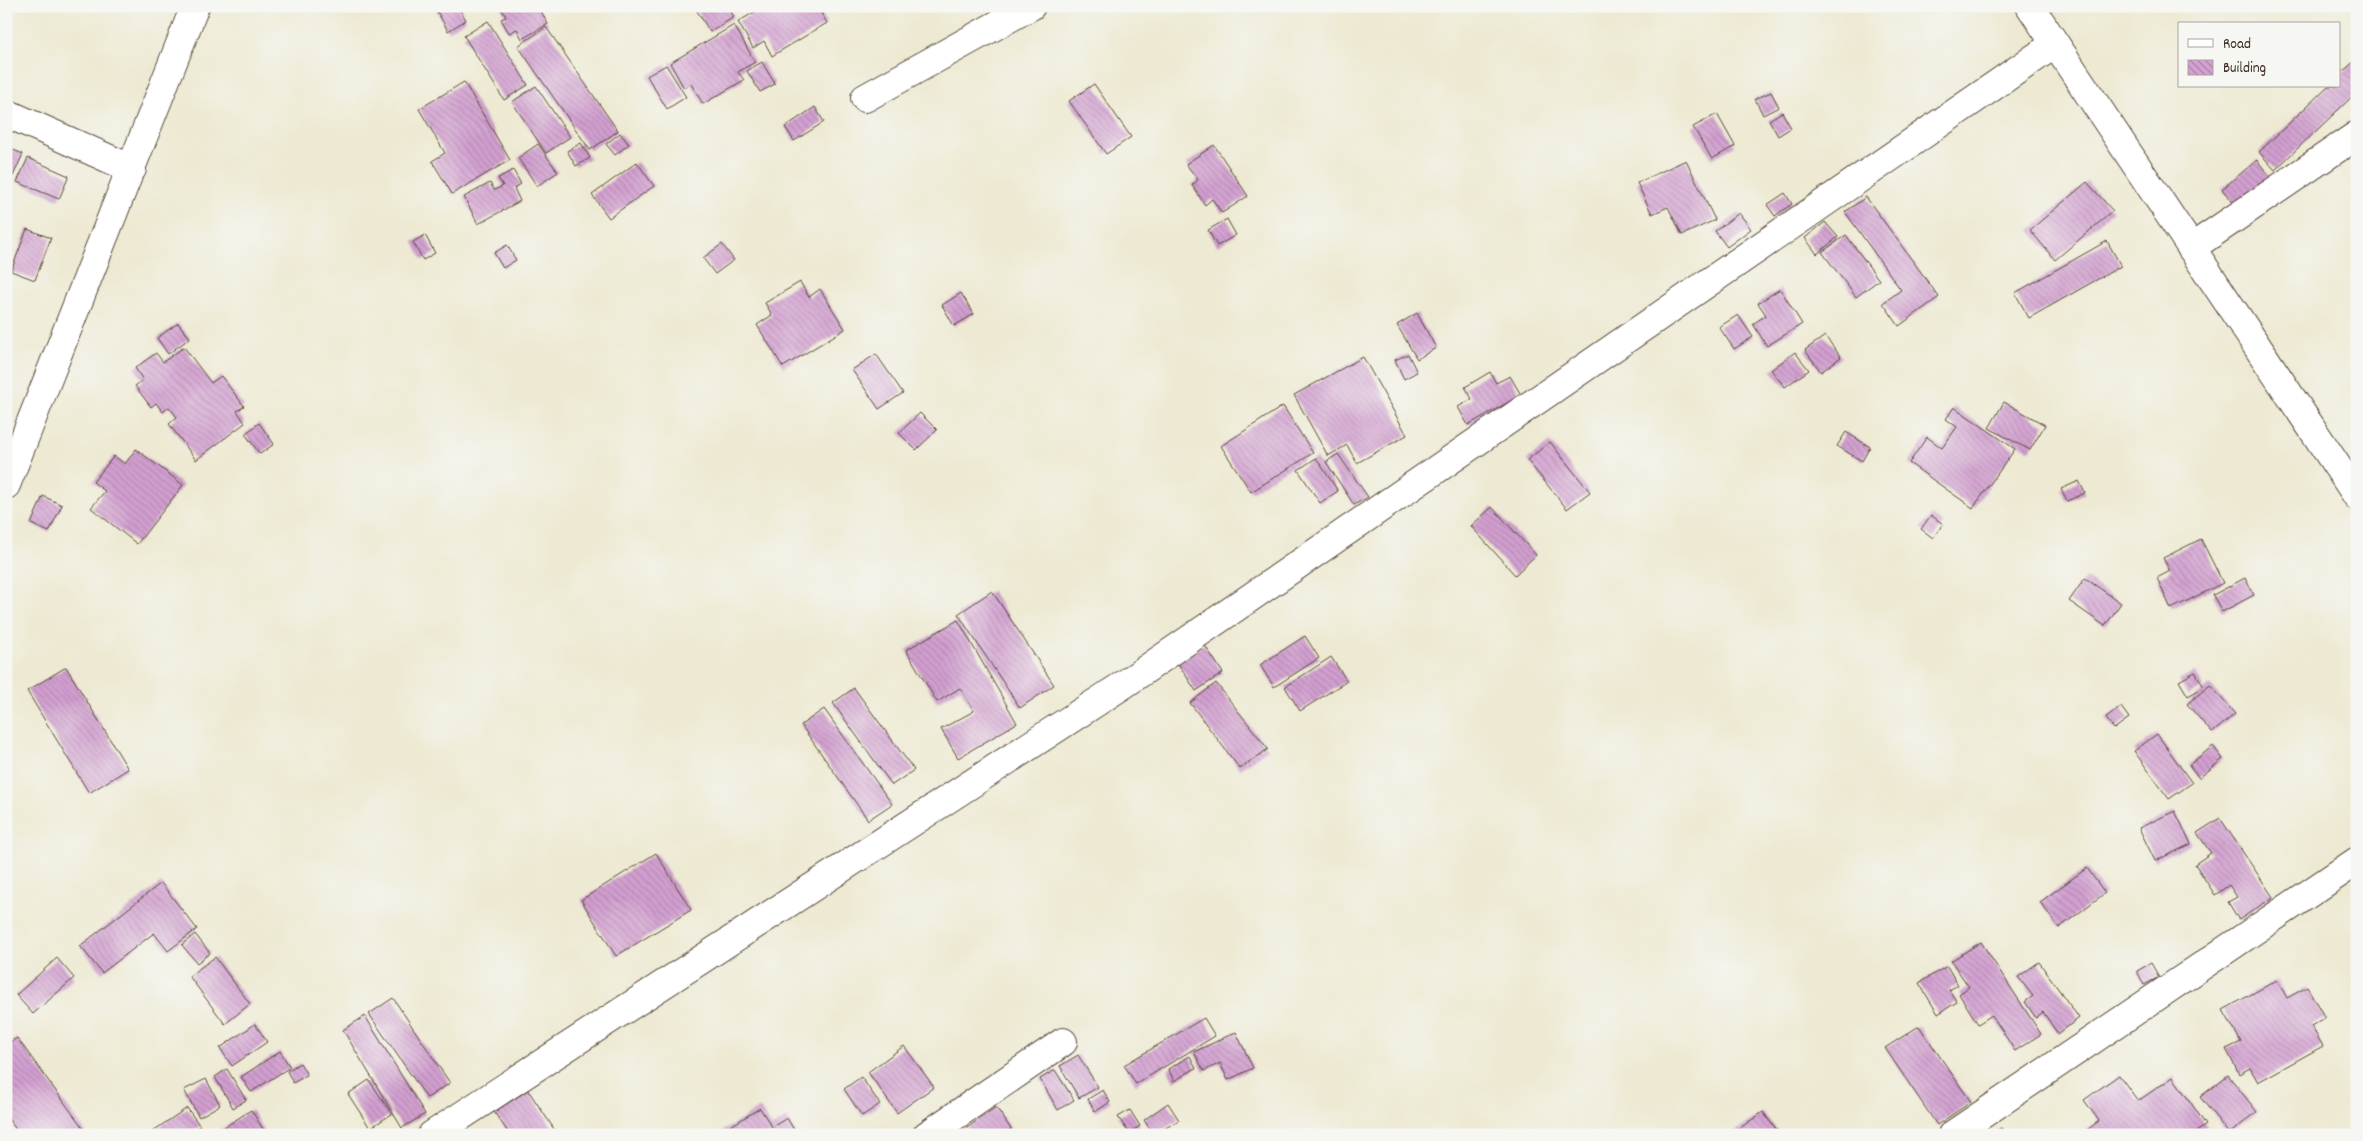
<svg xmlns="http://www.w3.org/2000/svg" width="2363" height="1141" viewBox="0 0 2363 1141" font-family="Dekko,sans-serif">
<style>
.building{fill:url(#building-back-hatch)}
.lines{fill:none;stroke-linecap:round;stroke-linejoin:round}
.minor-casing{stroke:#564739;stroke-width:30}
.minor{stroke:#fff;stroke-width:28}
</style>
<defs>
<pattern id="building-back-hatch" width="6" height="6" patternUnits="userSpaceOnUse" patternTransform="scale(1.25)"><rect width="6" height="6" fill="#d3a0d1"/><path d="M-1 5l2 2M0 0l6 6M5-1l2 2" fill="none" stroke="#ac83a9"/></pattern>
</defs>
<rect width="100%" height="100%" fill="#f6f6f2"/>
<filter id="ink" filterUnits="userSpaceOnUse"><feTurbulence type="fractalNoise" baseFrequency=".02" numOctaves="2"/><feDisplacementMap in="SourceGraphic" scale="10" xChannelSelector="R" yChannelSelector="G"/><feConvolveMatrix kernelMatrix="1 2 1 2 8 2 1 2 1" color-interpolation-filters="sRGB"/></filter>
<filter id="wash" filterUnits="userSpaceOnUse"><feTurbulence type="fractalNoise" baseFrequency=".0096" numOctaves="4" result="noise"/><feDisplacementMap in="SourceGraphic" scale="20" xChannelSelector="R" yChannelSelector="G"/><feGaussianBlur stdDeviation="1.12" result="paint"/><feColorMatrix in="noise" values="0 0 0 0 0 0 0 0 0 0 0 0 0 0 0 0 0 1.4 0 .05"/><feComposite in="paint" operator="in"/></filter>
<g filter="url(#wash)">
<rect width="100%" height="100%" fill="#ede9d2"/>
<g id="blocks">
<path class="building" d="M434,6H458L466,20L448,31Z
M500,6H538L548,24L522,39L517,29L509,33L501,19L506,17Z
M694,6H728L734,17L710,32Z
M764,6H827L820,11L827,23L772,56L764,41L753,48L738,22Z
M488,21L528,85L504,100L464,36Z
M734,25L755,62L738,72L744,80L703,104L691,84L684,88L670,63Z
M546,27L618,131L590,150L518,46Z
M2357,59V92L2275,170L2259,152L2328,86H2339V75Z
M762,62L775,84L760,92L747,71Z
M666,65L686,97L667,109L647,76Z
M464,82L510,160L452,194L432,161L445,153L419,109Z
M1094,84L1131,137L1106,154L1069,101Z
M536,86L570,137L546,153L512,102Z
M1771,92L1779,107L1763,115L1755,99Z
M815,107L824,122L794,141L785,127Z
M1782,112L1791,128L1778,136L1769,120Z
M1717,114L1735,146L1712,159L1693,127Z
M620,133L629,144L615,155L606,144Z
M581,143L590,158L576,166L567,151Z
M538,144L558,172L537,186L518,158Z
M1214,145L1248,196L1222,213L1212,199L1205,205L1192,185L1198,180L1186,164Z
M6,147L23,154L13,176L6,173Z
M28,158L69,176L59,199L17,182Z
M1686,160L1715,220L1682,235L1668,207L1652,214L1637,183Z
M2257,160L2270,177L2235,205L2222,189Z
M637,162L654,186L609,218L592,195Z
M513,170L521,184L514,188L520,201L478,224L464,197L490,183L494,190L503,186L498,178Z
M2087,182L2113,211L2055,260L2030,230Z
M1785,193L1792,204L1775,216L1767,205Z
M1866,197L1939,297L1899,326L1883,303L1901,290L1845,212Z
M1739,213L1751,229L1727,247L1715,231Z
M1227,219L1236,235L1217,246L1208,230Z
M1825,222L1838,237L1817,254L1805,238Z
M27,229L51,238L35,280L11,271Z
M425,235L435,253L423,260L413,242Z
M1846,235L1879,280L1856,297L1822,252Z
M2107,241L2121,266L2029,318L2015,293Z
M722,244L734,260L715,274L703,258Z
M507,245L516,260L503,268L494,253Z
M800,282L809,297L820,289L845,329L783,367L757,325L772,315L765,303Z
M1780,289L1802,324L1767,346L1753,324L1766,315L1758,303Z
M961,293L974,314L954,326L942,305Z
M1417,313L1436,348L1417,359L1397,325Z
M1738,315L1753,337L1734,349L1719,327Z
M178,323L190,338L168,354L157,338Z
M1825,336L1841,357L1821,372L1805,350Z
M184,347L211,383L221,376L244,406L237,411L245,423L196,460L169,424L177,417L169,407L163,412L156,403L151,407L135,386L143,380L135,368L156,353L163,362Z
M1795,352L1809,370L1785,387L1771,370Z
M876,354L903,393L879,409L852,370Z
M1408,354L1417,372L1404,379L1395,360Z
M1363,357L1407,435L1357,463L1347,445L1328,456L1294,395Z
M1490,372L1496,383L1510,376L1521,395L1468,425L1458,407L1472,399L1465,387Z
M2004,402L2045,425L2030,450L1989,428Z
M1283,406L1313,453L1251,492L1221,446Z
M1954,407L2015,449L1973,508L1909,463L1927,437L1942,448L1957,427L1946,419Z
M920,413L937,430L916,450L899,433Z
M259,423L274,444L260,454L245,434Z
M1846,432L1870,447L1862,461L1837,446Z
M1550,442L1590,492L1567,509L1527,460Z
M136,449L183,485L137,544L91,508L105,491L93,482L114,456L125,464Z
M1338,454L1368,497L1354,505L1326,462Z
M1316,458L1338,491L1320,503L1298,470Z
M2079,481L2085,493L2067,501L2061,489Z
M43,496L62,505L49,532L31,524Z
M1492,507L1536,555L1515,575L1471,526Z
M1931,515L1943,524L1933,538L1921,529Z
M2201,539L2223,583L2171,609L2157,578L2170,571L2163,558Z
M2085,578L2121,603L2105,626L2069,601Z
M2245,578L2254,595L2222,612L2213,595Z
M992,591L1054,685L1020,708L958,614Z
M958,620L1017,723L958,758L941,729L974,711L960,688L937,702L906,650Z
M1305,636L1319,658L1274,687L1260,665Z
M1204,644L1223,673L1196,691L1177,662Z
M1331,657L1347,681L1300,711L1285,687Z
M66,667L128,769L89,793L27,691Z
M2195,672L2204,687L2188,696L2179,681Z
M1216,683L1268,749L1240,769L1190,703Z
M2210,685L2235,714L2212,733L2187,704Z
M854,688L914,770L892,785L833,703Z
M2121,707L2129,718L2114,729L2106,718Z
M824,709L892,804L868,820L801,725Z
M2157,734L2192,783L2169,799L2134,751Z
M2213,746L2223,759L2199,778L2189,765Z
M2175,811L2191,844L2155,861L2139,828Z
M2220,818L2273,897L2239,920L2228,902L2237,897L2229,885L2215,895L2195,864L2211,853L2197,833Z
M656,853L691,910L616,956L581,900Z
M2087,868L2105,893L2059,928L2040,902Z
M161,883L197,929L168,951L154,933L102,973L80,946Z
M195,934L210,953L197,963L182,945Z
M1981,942L2041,1034L2015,1051L1992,1015L1978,1024L1959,994L1969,987L1951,961Z
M215,957L250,1004L225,1024L189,976Z
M57,958L74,978L33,1014L16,995Z
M2039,962L2079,1018L2058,1034L2043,1012L2036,1018L2025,1002L2033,996L2018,977Z
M2151,963L2159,977L2144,985L2137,971Z
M1947,966L1958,985L1949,990L1957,1002L1938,1014L1919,983Z
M2277,980L2287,998L2307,987L2325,1018L2311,1026L2323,1046L2258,1082L2250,1068L2239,1074L2226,1049L2241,1042L2223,1010Z
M393,998L450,1083L427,1098L369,1014Z
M365,1016L425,1114L402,1128L343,1030Z
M1204,1018L1215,1036L1136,1084L1124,1065Z
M255,1024L267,1042L232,1066L220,1048Z
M1919,1026L1971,1102L1937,1125L1885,1048Z
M1236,1032L1253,1068L1228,1080L1220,1063L1204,1071L1194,1052Z
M17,1038L86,1132L82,1135H20L6,1116V1045Z
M904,1046L934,1087L897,1113L868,1072Z
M280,1051L290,1067L251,1092L241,1077Z
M1078,1055L1098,1087L1079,1098L1060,1066Z
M1190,1056L1196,1068L1174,1081L1168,1069Z
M300,1063L307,1075L293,1083L287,1071Z
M227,1069L246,1100L233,1108L215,1077Z
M1055,1070L1074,1100L1058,1110L1040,1079Z
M2119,1075L2138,1101L2173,1077L2206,1125L2192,1135H2080L2099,1121L2084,1100Z
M2228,1075L2257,1112L2229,1134L2200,1097Z
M861,1077L880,1104L862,1116L844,1089Z
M206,1079L220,1105L199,1117L184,1090Z
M369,1080L392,1114L370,1128L348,1094Z
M528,1090L558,1135H510L494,1112Z
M1103,1090L1110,1102L1095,1112L1088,1099Z
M1168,1103L1179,1120L1154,1135L1144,1120Z
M996,1107L1011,1129L1003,1135H957Z
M187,1108L200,1126L187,1135H147Z
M760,1108L772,1127L787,1118L797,1135H723L721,1132Z
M251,1110L267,1135H219L217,1132Z
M1130,1110L1140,1126L1129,1133L1118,1117Z
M1763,1112L1780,1135H1730Z
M2001,1128L2006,1135H1990Z
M1148,1130L1151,1135H1138Z"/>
</g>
</g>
<g filter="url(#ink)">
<use href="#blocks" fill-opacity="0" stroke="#564739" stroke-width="1"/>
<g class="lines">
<defs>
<path id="minor" d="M2030,6L2357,496
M865,98L1031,6
M6,113L132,169
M2191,248L2357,135
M6,485L195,6
M432,1135L1126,683L2055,44
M927,1135L1063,1042
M1952,1135L2357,861"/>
</defs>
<use href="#minor" class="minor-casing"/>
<use href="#minor" class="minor"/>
</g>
</g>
<rect width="2363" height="1141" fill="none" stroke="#f6f6f2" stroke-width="25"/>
<rect x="2178" y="22" width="162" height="65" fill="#f6f6f2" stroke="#aba49d"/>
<rect x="2188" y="39" width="25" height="8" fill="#ffffff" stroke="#aba49d"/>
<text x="2223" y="48" font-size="15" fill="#3b2a1e">Road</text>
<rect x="2188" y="60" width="25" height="15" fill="url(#building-back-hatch)" stroke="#aba49d"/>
<text x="2223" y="72" font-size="15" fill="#3b2a1e">Building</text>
</svg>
